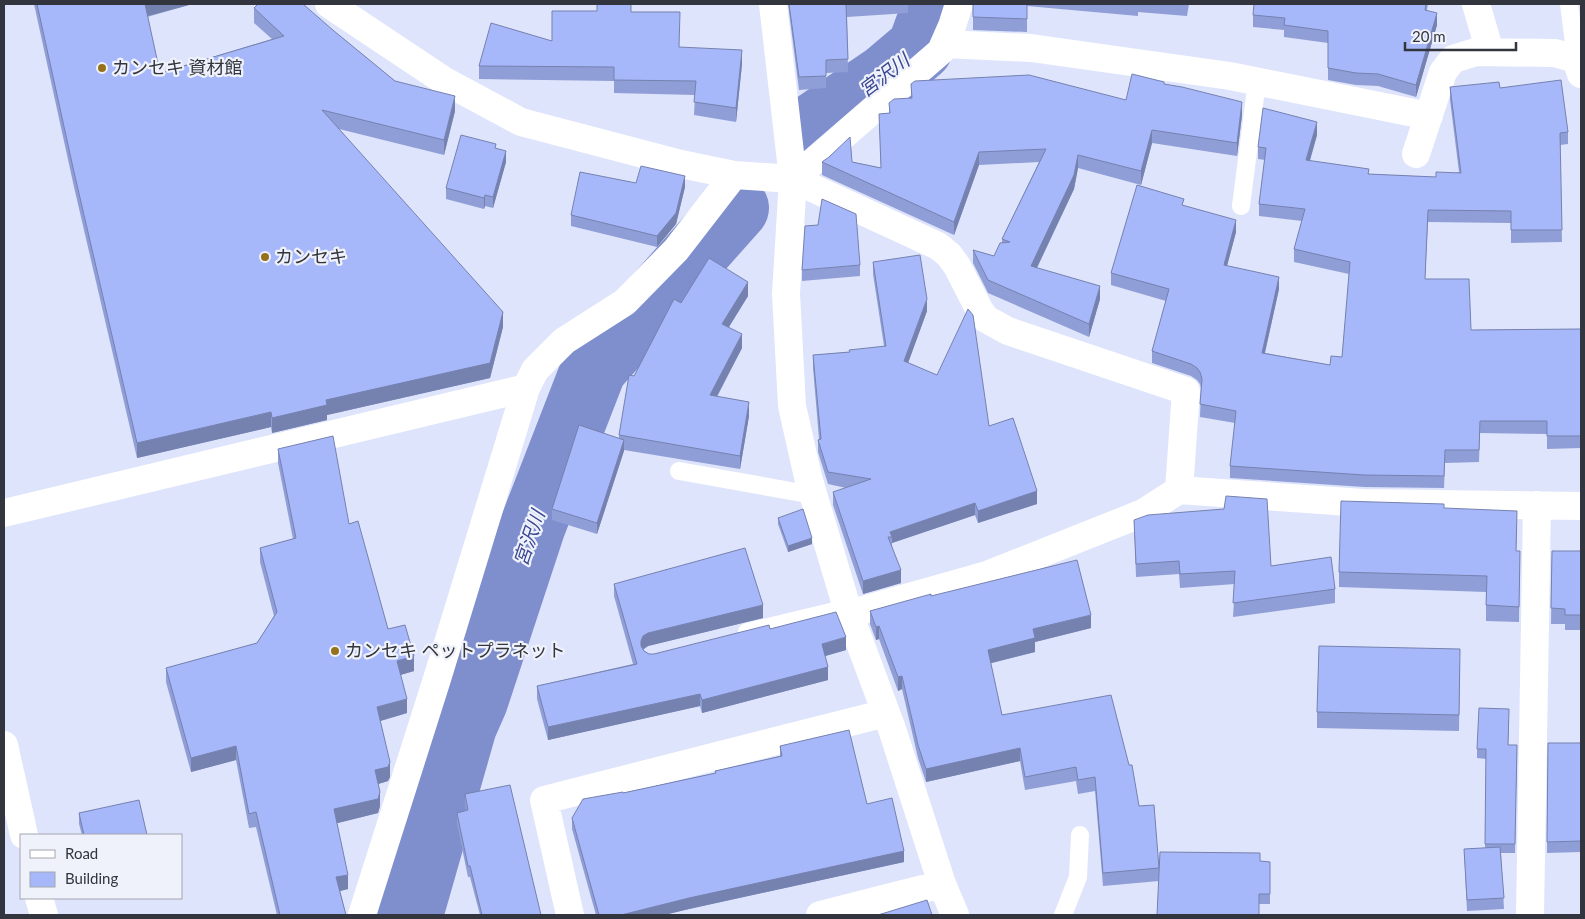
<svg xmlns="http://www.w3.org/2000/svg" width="1585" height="919" viewBox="0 0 1585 919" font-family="Lato,'Noto Sans JP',sans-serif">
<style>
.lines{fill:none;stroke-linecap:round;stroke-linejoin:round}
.river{stroke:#7f8ecd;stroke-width:66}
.lane{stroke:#fff;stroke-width:18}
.street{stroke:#fff;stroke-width:28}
.primary{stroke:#fff;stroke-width:28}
.wall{fill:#909ed7}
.shaded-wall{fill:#7581af}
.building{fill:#a7b8fa;stroke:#7581af}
.poi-dot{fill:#95711a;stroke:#eff2fb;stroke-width:2}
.labels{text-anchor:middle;stroke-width:4.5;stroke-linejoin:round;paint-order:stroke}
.poi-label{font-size:18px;fill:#33353e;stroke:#eff2fb;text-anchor:start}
.water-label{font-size:19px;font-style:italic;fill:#3a4793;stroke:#eff2fb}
</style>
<rect width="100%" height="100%" fill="#dee4fb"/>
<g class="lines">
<path class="river" d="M809,129L887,76L920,48L936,4
M410,915L464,726L475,701L533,525L594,368L736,208"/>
<path class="lane" d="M1569,4L1576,59
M1241,206L1257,81
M679,471L813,495
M747,632L847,608
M1063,915L1078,877L1080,835"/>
<path class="street" d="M329,4L443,80L521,122L681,164L734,175L793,179L938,246L949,255L957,266L980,311L986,319L1008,331L1186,391L1179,490L1143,513L987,575L849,614
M773,4L793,179L786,294L792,406L808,477L847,608L892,729L942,884L955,915
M1476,4L1490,52
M944,44L1031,48L1230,76L1429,116
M1416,154L1443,72L1453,59L1476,52L1555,53L1576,59L1581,74
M793,179L941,51L952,26L959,4
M1179,490L1363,503L1581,506
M4,513L526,388
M362,915L437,679L526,388L535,370L564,341L625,302L676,250L734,175
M570,915L544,800L886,713
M820,915L942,884
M1530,915L1537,505"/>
<path class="primary" d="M4,745L24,835
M39,898L44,915"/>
</g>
<path class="wall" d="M34,4H189V5L147,17L160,73L272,39L254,23V8L334,31L395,81L455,111L444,155L339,129L503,327L490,378L327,415V420L272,433L271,427L137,458L74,187Z
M788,4H908V13L847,17L848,72L826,73V88L799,90Z
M973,4H1189L1187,16L1138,12V16L1027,6V32L973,30Z
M1428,4L1427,10L1437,25L1416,97L1378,86L1356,85L1328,80V43L1284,37V30L1253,27V15Z
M631,12L679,47L742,64L736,122L694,115L695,95L614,93V81L479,79V66L552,41Z
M911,84L1126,100L1164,84L1242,115L1237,156L1152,143L1141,185L1078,168L1074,189L1037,268L1100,299L1089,337L988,293L973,263V250L994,256L1002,243V239L1039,162L979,165L954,235L822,175V162H852L881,168L879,114L889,113V103L911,98Z
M1450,87L1500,88L1568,132V144L1560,145L1562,242L1511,243V223L1428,222L1425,279L1471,330L1581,329V448L1547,449V434L1480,433L1479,462L1445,463L1444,488L1364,487L1230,478V466L1235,423L1200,417L1201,388L1200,384L1197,380L1191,376L1152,363V351L1166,301L1111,285V273L1184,206L1236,232L1227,266L1279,289L1265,353L1330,365L1342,357L1349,274L1294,262V249L1302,221L1259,216V204L1265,160L1258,159V147L1317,135L1310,161L1369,174L1436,177L1459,172L1450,100Z
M496,149L506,162L493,208L485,206L484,209L446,199V188Z
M636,183L685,187L676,224L657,247L571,226V215Z
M873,262L927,311L908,363L989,426L1037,504L978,523L975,515L892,543V546L901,583L863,594L833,505V492L846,488L828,484L818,452V440L819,439L813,368V355L849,352L884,346L873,274Z
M860,265V276L802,281V270Z
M748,296L729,327L742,348L717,397L749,416L740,469L624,450L597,534L552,520V509L619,438V435L681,303Z
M278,449L349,524L388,629L414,671L400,675L407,713L380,721L390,777L388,781L378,784L380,806L378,813L337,823L348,889L340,891L346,915H277L256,827L249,828L236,760L191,772L166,682V668L257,643L274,616L260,562V548L293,539L278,463Z
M1444,508L1517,526L1516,551H1520L1519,622L1486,621V592L1339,587V572Z
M778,518L812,544L788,552L778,524Z
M1134,520L1271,566L1335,589V603L1233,617L1235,584L1180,588L1179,574L1136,577Z
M1552,551H1581V630H1565V624H1551Z
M614,584L763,618L648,646L643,650L644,651L649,654H654L770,629L846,650L825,656L828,680L702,713L700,706L548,740L537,699V686L633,664L614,596Z
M931,596L1091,628L1035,642V652L990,663L1002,715L1129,765L1139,806L1159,868L1260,861L1270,862V904H1259L1159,881L1103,886L1095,791L1078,794L1076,781L1025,790L1020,761L926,782L918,758L902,689L898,691L879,639L876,640L870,624V611Z
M1460,664L1459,731L1317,728V712Z
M1509,719L1508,745H1517L1515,853H1501L1504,909L1467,911L1464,849L1485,848L1486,759L1477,758V749Z
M1548,743H1581V852L1547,853Z
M780,746L867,804L904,862L689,909L664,915H596L572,829V818L623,793L715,773V771L780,756Z
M465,794L541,915H480L470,877H468L457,824V813L466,810L465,805Z
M79,813L147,835H82L79,824Z"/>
<path class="shaded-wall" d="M144,4H189V5L144,17Z
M1437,13V25L1416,97V85Z
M742,50V64L736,122V108Z
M455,96V111L444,155V140Z
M1242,102V115L1237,156V143Z
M1317,122V135L1306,173V160Z
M1152,130V143L1141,185V171Z
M506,151V162L493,208V197Z
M979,152V165L954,235V222Z
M1078,155V168L1074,189L1031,280V266Z
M685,176V187L676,224L657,247V236Z
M485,195V206L484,209V198Z
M1236,220V232L1224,277V265Z
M1279,277V289L1262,365V353Z
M748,282V296L722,338V324Z
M1100,286V299L1089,337V324Z
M927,299V311L904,374V361Z
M503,312V327L490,378L327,415V420L272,433V418L326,400Z
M742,334V348L710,409V395Z
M749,402V416L740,469V456Z
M271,412V427L137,458V443Z
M624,440V451L597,534V523Z
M1037,491V504L978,523V511Z
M975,503V515L892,543V537L890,532Z
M812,538V544L788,552V546Z
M901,570V583L863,594V581Z
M763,605V618L648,646L643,649L641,654V641L643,636L648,633Z
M1091,615V628L1035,642V652L988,664V650L1033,629Z
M879,626V639L876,640V627Z
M846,637V650L822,657V644Z
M414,656V671L397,676V661Z
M828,667V680L702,713V700Z
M902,676V689L898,691V677Z
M700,694V706L548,740V727Z
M407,699V713L377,722V707Z
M236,746V760L191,772V758Z
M1020,748V761L926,782V769Z
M390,762V777L388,781L375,785V770Z
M380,792V806L378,813L334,824V809Z
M904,851V862L689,909L664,915H621L689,898Z
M348,875V889L336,892V877Z"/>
<path class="building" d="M37,4H145L160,73L284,36L254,8L258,4H303L334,31L395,81L455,96L444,140L322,110L503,312L490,363L326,400L327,405L272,418L271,412L137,443L74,172Z
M597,4H631V12H680L679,47L742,50L736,108L694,102L696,81L614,80V67L479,66L491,23L552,41V11H597Z
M789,4H853H846L848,59L826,60V76L799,77Z
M973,4H1027V19L973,17Z
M1254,4H1426L1425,10L1437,13L1416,85L1378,74L1356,73L1328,68V31L1284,25L1285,18L1253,15Z
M1132,74L1164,82V84L1182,87L1242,102L1237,143L1152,130L1141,171L1078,155L1074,175L1031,266L1100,286L1089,324L988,280L973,250L994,256L1000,243L1010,242L1002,239L1046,149L979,152L954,222L822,162L829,157L850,137L852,162L881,168L879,114L890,113L889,103L894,99L912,98L911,84L915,81L1029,75L1126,100Z
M1561,80L1568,132L1560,133L1562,230H1511V211L1428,210L1425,279H1469L1471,330L1581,329V436H1547V421H1480L1479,450H1445L1444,476L1364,475L1230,466L1236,411L1200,404L1202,379L1200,372L1197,368L1191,364L1152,351L1169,289L1111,273L1137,185L1184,199L1182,205L1236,220L1224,265L1279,277L1262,353L1330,365L1331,356L1342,357L1350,262L1294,249L1305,209L1259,204L1266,148L1258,147L1263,108L1317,122L1306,160L1369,169L1368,174L1436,177V172L1461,173L1450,87L1499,82L1500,88Z
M461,135L496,144L495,148L506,151L493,197L485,195L484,198L446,188Z
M641,166L685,176L676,213L657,236L571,215L580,172L636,183Z
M822,199L856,214L860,265L802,270L805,226L818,225Z
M920,255L927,299L904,361L937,375L968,309L973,315L989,426L1013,418L1037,491L978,511L975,503L890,532L892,537H888L901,570L863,581L833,492L871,479L828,472L818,440L821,439L813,355L850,352L849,350L886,346L873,262Z
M709,258L748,282L722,324L742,334L710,395L749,402L740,456L619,435L629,375L634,376L674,299L681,303Z
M579,425L624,440L597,523L552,509Z
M333,436L349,524L358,521L388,629L405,625L414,656L397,661L407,699L377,707L390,762L388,767L375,770L380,792L378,799L334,809L348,875L336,877L346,915H280L256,812L249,814L236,746L191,758L166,668L257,643L277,612L260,548L296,538L278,449Z
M1226,496L1267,499L1271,566L1331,557L1335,589L1233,603L1235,571L1180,574L1179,561L1136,564L1134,520L1148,515L1224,509Z
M1341,501L1444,504V508L1517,511L1516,551H1520L1519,607L1486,605L1487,576L1339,572Z
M803,509L812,538L788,546L778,518Z
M745,548L763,605L648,633L643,636L641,641V646L644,651L649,654H654L769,625L770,629L836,612L846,637L822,644L828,667L702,700L700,694L548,727L537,686L637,664L614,584Z
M1552,551H1581V615H1565V609L1551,608Z
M1077,560L1091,615L1033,629L1035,638L988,650L1002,715L1111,695L1129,765H1132L1139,806L1154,805L1159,868L1103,873L1095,777L1078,780L1076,767L1025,777L1020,748L926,769L918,745L902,676L898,677L879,626L876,627L870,611L931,594V596Z
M1319,646L1460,649L1459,715L1317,712Z
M1479,708L1509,709L1508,745H1517L1515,844H1485L1486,749H1477Z
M849,730L867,804L892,798L904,851L689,898L621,915H599L572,818L583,799L623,792V793L716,773L715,771L782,756L780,746Z
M1548,743H1581V841L1547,842Z
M510,785L541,915H482L470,866H468L457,813L468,810L465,794Z
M139,800L147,835H84L79,813Z
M1500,847L1504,898L1467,900L1464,849Z
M1160,852L1260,853V861L1270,862V894H1259V915H1157Z
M927,900L932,915H878Z"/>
<g class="poi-dot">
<circle cx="102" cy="68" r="5"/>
<circle cx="265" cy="257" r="5"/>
<circle cx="335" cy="651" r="5"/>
</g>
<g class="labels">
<g class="poi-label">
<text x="112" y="74">カンセキ 資材館</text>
<text x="275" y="263">カンセキ</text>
<text x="345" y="657">カンセキ ペットプラネット</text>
</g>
<g class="water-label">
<text transform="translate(884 75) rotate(-37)" y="7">宮沢川</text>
<text transform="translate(529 538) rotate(-71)" y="7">宮沢川</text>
</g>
</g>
<rect width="1585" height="919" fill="none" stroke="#33353e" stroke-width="10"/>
<rect x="20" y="834" width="162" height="65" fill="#eff2fb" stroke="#a4a6af"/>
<rect x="30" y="850" width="25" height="8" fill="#ffffff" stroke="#a4a6af"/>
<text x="65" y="859" font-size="15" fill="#33353e">Road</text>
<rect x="30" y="872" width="25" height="15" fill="#a7b8fa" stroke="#a4a6af"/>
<text x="65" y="884" font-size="15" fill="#33353e">Building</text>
<path d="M1405 42v8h111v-8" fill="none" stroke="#33353e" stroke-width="2.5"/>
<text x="1412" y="42" font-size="15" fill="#33353e" stroke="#eff2fb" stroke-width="4" paint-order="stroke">20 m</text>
</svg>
